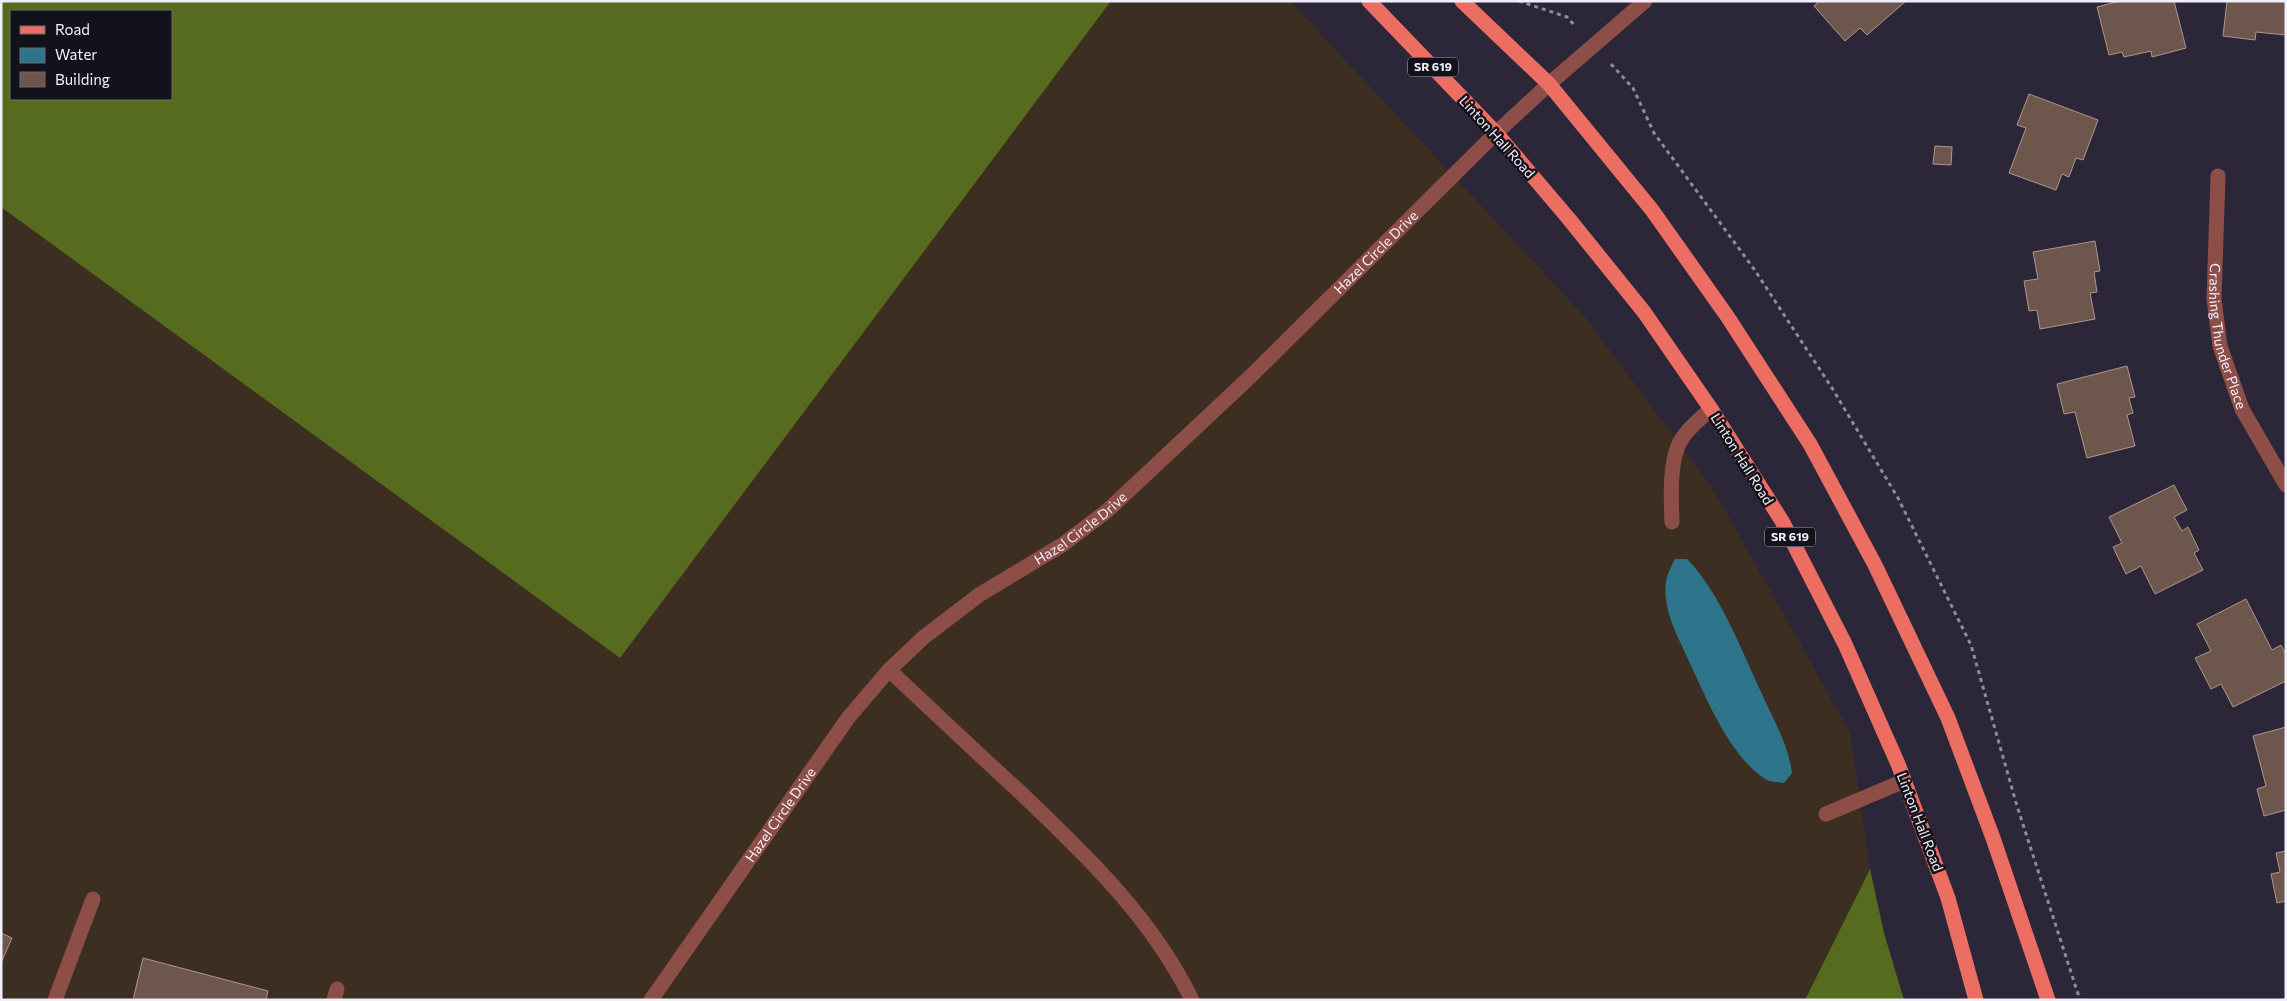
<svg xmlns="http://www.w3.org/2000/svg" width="2287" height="1001" viewBox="0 0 2287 1001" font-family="Commissioner,sans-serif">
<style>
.commercial{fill:#3d2e22;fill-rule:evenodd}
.forest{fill:#576b1f;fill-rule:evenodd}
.water{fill:#2e758b}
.building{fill:#6d574d;stroke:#af968c}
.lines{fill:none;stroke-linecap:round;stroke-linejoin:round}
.path{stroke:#908b9b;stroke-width:3;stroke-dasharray:4 4;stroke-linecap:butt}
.lane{stroke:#8c4e47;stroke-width:15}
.street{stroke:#8c4e47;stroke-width:15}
.primary{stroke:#ec6d61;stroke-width:15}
.labels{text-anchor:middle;stroke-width:5;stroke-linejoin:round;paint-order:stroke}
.shield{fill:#131119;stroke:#afacb8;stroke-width:1}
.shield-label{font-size:12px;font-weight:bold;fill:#f2effc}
.street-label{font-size:14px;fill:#f2effc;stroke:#131119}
</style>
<rect width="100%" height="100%" fill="#2c2639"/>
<path class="commercial" d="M1,1H1290L1585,317L1713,489L1850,732L1870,869L1805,1000H1ZM11,11H171V99H11Z"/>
<path class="forest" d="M1,1H1111L620,658L1,207ZM11,11H171V99H11Z
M1870,869L1884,933L1904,1000H1805Z"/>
<path class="water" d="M1675,559H1687C1719,591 1742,651 1761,692C1773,719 1788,743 1792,773L1784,783C1778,782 1770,782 1765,779C1728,754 1706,697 1687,657C1679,639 1668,619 1666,599C1664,582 1667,574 1675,559Z"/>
<path class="building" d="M1819,1H1906L1867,35L1860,28L1845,41L1814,6Z
M2120,1H2174L2186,48L2152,57L2151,51L2124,57L2122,52L2109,55L2097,7Z
M2227,1H2286V35L2256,32L2255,40L2223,36Z
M2029,94L2098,120L2083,160L2076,158L2069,177L2062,174L2056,190L2009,173L2026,128L2017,125Z
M1935,146L1952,147L1951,165L1933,164Z
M2095,241L2100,271L2094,272L2097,292L2090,293L2095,319L2040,329L2037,310L2029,311L2024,281L2038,279L2033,252Z
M2127,366L2135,397L2129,398L2133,413L2127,415L2135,446L2087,458L2075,412L2064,414L2057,384Z
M2174,485L2187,510L2174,517L2182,531L2188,527L2199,550L2194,553L2203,570L2155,594L2141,566L2126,574L2113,547L2122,543L2109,517Z
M2246,599L2272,650L2281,645L2286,655V681L2233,707L2221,684L2211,689L2195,658L2211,651L2197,624Z
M2286,727V810L2264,816L2257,789L2266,786L2253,736Z
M2286,851V901L2277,903L2271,874L2280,872L2276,853Z
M1,933L12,938L1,963Z
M143,958L268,991L266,1000H133Z"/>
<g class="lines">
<path class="path" d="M1519,1L1567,17L1576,27
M1611,64L1633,88L1654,133L1754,269L1832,388L1898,498L1971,645L2017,806L2080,1000"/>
<path class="lane" d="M1672,522C1671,499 1669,460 1681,440C1688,428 1700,419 1711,409
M889,670C933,711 977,753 1022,794C1087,856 1152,918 1192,1000
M1826,814L1904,781
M55,1000L93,899
M334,1000L337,989"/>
<g class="street">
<path id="s1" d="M2218,176L2214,299L2220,346L2242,409L2286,485"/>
<path id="s2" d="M651,1000L848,718L889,670L924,637L979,595L1062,545L1107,511L1251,376L1496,133L1549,84L1645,1"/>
</g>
<path class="primary" d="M1369,1L1496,133L1569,219L1644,312L1711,409L1782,521L1845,644L1898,764L1948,898L1976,1000
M1462,1L1549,84L1652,210L1727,316L1810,444L1875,565L1948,718L1993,838L2048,1000"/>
</g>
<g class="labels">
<g class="shield">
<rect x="1408" y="57.5" width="50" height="19" rx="4"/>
<rect x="1765" y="527.5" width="50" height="19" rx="4"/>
</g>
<g class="shield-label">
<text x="1433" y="71">SR 619</text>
<text x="1790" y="541">SR 619</text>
</g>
<g class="street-label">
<text transform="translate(1497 137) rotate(48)" y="5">Linton Hall Road</text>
<text dy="5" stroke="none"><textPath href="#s2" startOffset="1051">Hazel Circle Drive</textPath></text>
<text dy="5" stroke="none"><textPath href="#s1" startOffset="162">Crashing Thunder Place</textPath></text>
<text transform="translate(1742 459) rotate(58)" y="5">Linton Hall Road</text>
<text dy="5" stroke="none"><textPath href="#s2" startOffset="646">Hazel Circle Drive</textPath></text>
<text dy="5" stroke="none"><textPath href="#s2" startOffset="226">Hazel Circle Drive</textPath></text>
<text transform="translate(1920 822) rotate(69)" y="5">Linton Hall Road</text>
</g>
</g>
<rect width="2287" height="1001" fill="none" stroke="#f2effc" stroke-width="5"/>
<rect x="10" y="10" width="162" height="90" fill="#131119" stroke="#6c6a74"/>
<rect x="20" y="26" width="25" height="8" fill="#ec6d61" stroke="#6c6a74"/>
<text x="55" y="35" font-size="15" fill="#f2effc">Road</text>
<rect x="20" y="48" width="25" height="15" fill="#2e758b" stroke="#6c6a74"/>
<text x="55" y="60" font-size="15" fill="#f2effc">Water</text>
<rect x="20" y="72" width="25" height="15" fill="#6d574d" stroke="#6c6a74"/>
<text x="55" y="85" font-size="15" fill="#f2effc">Building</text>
</svg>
